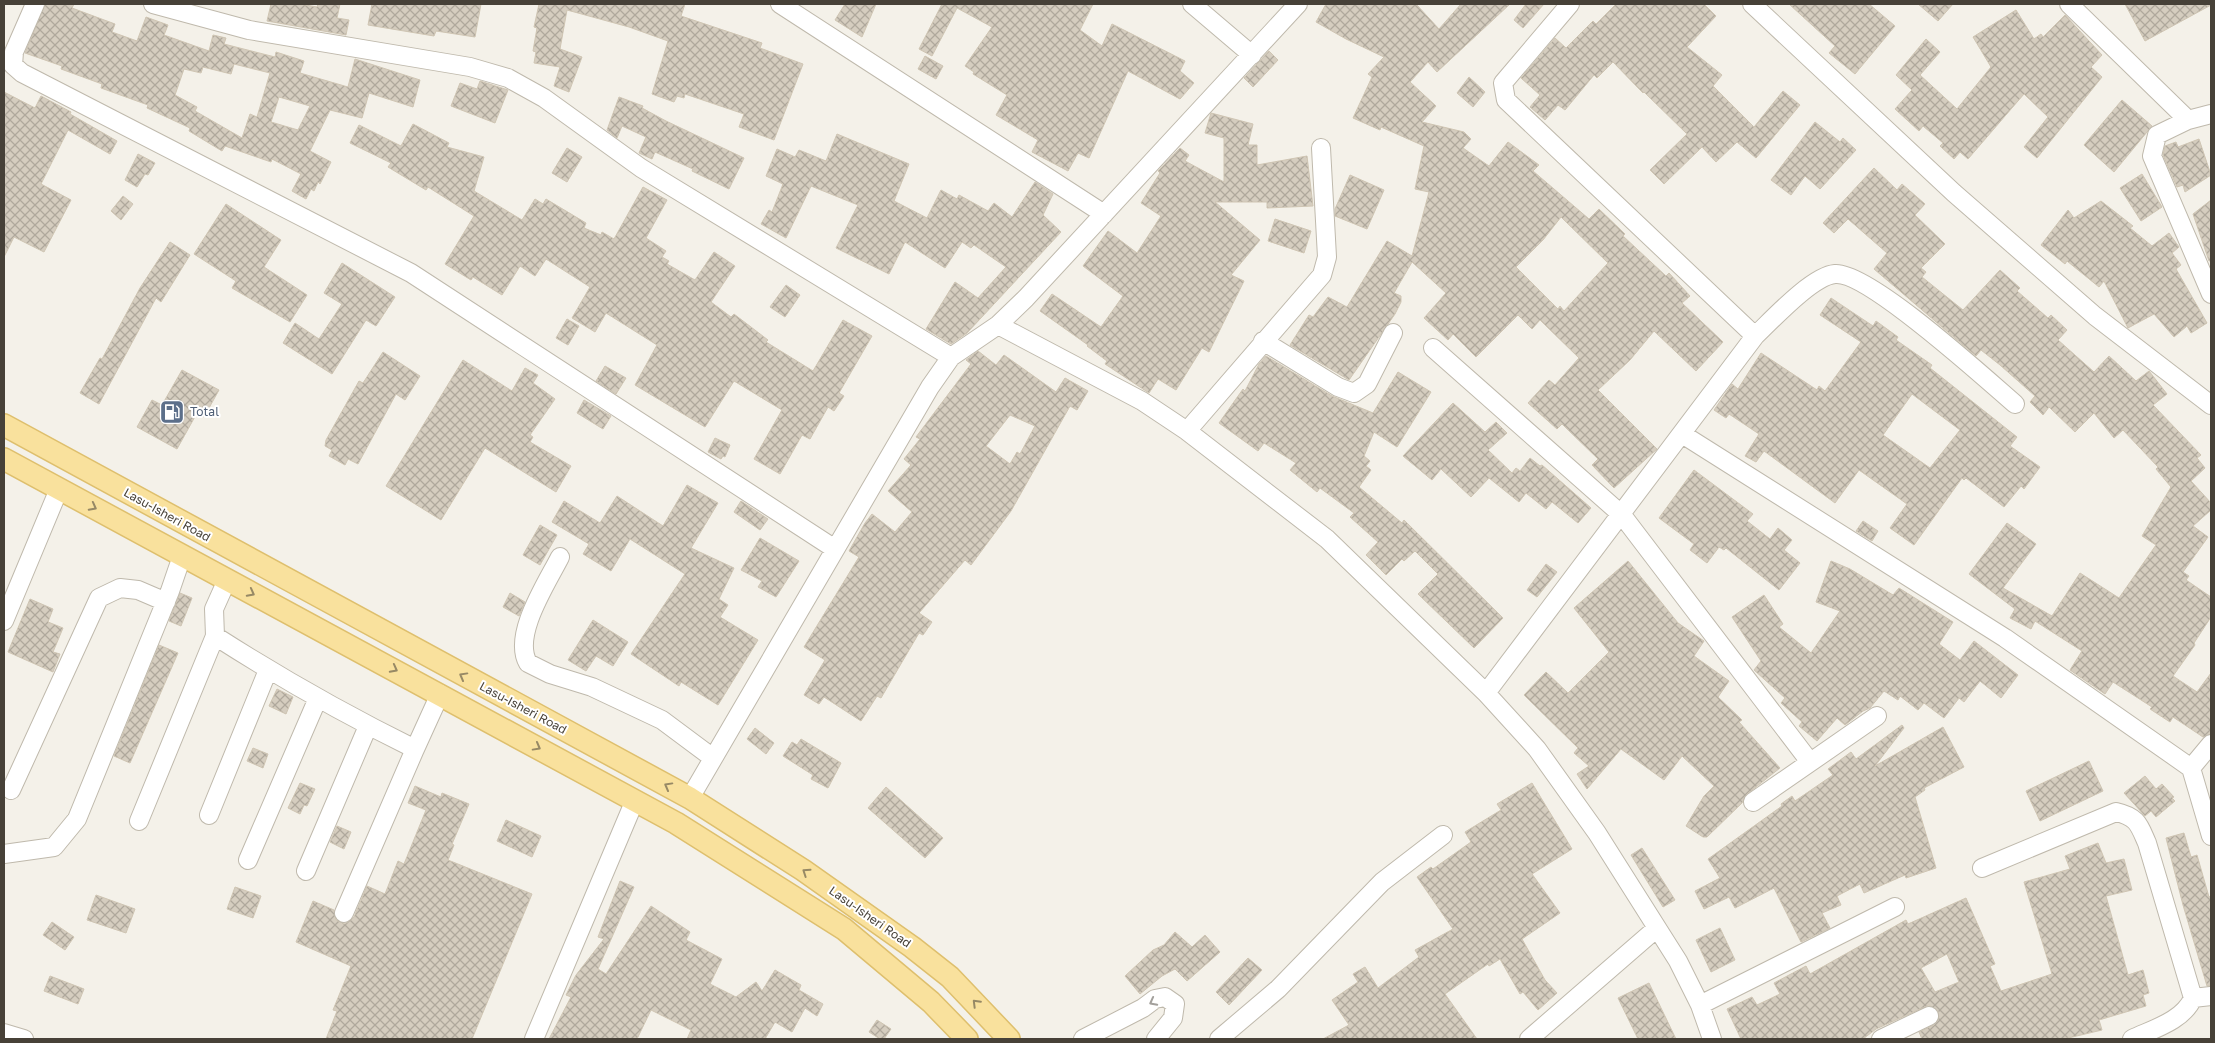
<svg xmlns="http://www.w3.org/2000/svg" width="2215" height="1043" viewBox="0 0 2215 1043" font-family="'Golos Text',sans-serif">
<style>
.building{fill:url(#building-cross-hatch);stroke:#cfc5b3;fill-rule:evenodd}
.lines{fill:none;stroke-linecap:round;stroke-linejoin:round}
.minor-casing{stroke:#bfb9ac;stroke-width:20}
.major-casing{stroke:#debf6d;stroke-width:24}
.minor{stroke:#fff;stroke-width:18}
.major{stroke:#f9e19d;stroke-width:21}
.oneway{stroke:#978965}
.oneway2{stroke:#a3a09c}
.labels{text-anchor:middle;stroke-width:4;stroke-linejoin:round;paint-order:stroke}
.service-label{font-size:12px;fill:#4e5e75;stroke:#fff;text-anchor:start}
.street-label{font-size:12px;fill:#474138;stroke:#fff}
</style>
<defs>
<pattern id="building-cross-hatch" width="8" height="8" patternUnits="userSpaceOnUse" patternTransform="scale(1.25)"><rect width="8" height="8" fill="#d5cdbf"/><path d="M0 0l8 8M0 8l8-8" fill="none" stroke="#afa89c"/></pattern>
</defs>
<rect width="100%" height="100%" fill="#f4f1e9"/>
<path class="building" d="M45,4H74L72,8L115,24L112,32L137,41L146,17L168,25L164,35L209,51L213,35L226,38L224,44L275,57L276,52L304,61L300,73L348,87L355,59L420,80L413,107L369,93L362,118L330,110L310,151L331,162L320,184L318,182L314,191L311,189L306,199L292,191L301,174L272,159L271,162L225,146L222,151L189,131L190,128L147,108L148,105L101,88L102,84L61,69L62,66L25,53ZM234,64L270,73L257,117L250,114L242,138L195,111L197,107L175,95L184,69L201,73L203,67L231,74ZM279,97L310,106L298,130L271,122Z
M271,4H300L317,7L318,4H340L337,18L349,20L346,35L267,21Z
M372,4H481L475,37L436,31L434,36L368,25Z
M539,4H685L681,16L762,43L760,48L803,64L774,140L739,127L744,114L685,94L684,98L677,96L674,102L652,94L668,41L629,27L567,10L560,49L582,57L569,92L554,86L560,67L534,63L536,52L533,51L537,28L534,27Z
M845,4H876L862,37L835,20Z
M942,4H1093L1080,30L1102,46L1112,24L1185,61L1180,71L1194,83L1180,99L1128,71L1089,158L1078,153L1068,171L1032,152L1038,140L996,115L1007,95L973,74L974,72L965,66L992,27L957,8L932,56L919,49Z
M1326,4H1416L1439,29L1461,4H1510L1437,72L1428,62L1410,82L1436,106L1422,122L1464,132L1471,139L1463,148L1489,166L1508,142L1539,165L1533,171L1589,219L1599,209L1625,234L1623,236L1666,276L1669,273L1690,296L1682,303L1723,342L1696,371L1654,331L1630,360L1598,390L1657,449L1614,488L1592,465L1598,459L1562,424L1557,429L1528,403L1549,380L1555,385L1579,358L1540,320L1532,329L1518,315L1476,357L1453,334L1448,340L1424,318L1446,293L1412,262L1394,293L1401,296V302L1395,314L1349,380L1290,345L1309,315L1313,317L1328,297L1347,307L1387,241L1412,256L1429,192L1415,189L1424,146L1381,127L1380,130L1353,118L1372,77L1368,74L1384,57L1346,39L1316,22ZM1561,217L1608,263L1564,311L1560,306L1558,309L1516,267L1543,240Z
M1526,4H1544L1523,28L1514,20Z
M1616,4H1704L1716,16L1687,47L1722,75L1713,86L1754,127L1783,91L1800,105L1756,158L1737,142L1716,162L1702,147L1664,184L1650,170L1687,134L1644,92L1643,93L1613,62L1597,78L1594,75L1565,110L1558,105L1545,120L1530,107L1540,95L1521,78L1555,38L1566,48L1593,21L1596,24Z
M1789,4H1869L1895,26L1855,74L1829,53L1835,46Z
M1918,4H1953L1938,21Z
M2125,4H2211V5L2145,41Z
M2016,10L2034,39L2041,34L2043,37L2065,15L2102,55L2091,67L2102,77L2037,158L2024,147L2048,117L2024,94L1968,159L1960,152L1954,159L1940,146L1943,143L1923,126L1919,131L1895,109L1912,90L1896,75L1926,39L1940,52L1920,75L1957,109L1991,67L1973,37Z
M1269,51L1278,60L1253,87L1244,78Z
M925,56L943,66L936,79L918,69Z
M1469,77L1485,92L1473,107L1457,93Z
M480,81L508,90L495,123L451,106L460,83L477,89Z
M4,92L35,108L41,96L71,112L70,114L117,141L110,154L68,130L41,184L71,200L44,252L14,237L4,257Z
M619,97L643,106L642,108L666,121L744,158L729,189L692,171L693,169L655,152L652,159L639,153L646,137L622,126L617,138L607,130Z
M2122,100L2152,126L2114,172L2084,145Z
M1211,113L1253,124L1248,145H1257V165L1307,156L1313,206L1267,208V202H1215L1260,240L1231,275L1244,281L1209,352L1202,348L1176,390L1158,379L1149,393L1105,364L1107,361L1087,346L1088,345L1040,311L1052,294L1101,327L1123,296L1083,266L1108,231L1137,253L1161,216L1141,203L1160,173L1158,171L1180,148L1189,155L1185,161L1224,182V138L1205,133Z
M1815,122L1840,142L1843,138L1856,150L1820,189L1805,176L1791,195L1771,180Z
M413,124L449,143L447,147L484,157L474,191L522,220L535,199L543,204L546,199L586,223L584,228L601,235L602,232L614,239L643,187L667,200L646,238L666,251L662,257L669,261L667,264L695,280L714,252L735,266L711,302L731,317L734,314L768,340L766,342L813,371L843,320L872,336L839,393L844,396L834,411L828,407L810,439L802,435L780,474L754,459L782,410L734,381L705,427L635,385L657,345L606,313L595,332L572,318L590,287L546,259L535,276L520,266L502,295L473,277L471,280L445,264L474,216L428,187L426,190L388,167L391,163L350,143L359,125L401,146Z
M837,134L909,164L894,201L927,218L941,190L957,199L959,195L988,211L994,203L1012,217L1035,182L1053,194L1043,215L1061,232L967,333L951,344L926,329L955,282L978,298L1006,267L974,245L971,248L962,242L945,268L905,242L889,274L836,248L858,205L811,186L786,238L761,224L769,210L772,212L783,184L766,176L777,149L795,157L799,150L826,161Z
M2199,139L2211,175L2185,192L2183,185L2177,187L2163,155L2165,146L2176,142L2178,147Z
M567,148L582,157L567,182L552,173Z
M138,154L155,163L148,175L145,174L137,187L125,180Z
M1874,168L1897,190L1902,184L1925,204L1915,215L1945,244L1921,268L1926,272L1922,277L1963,310L2000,270L2020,288L2017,291L2048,318L2051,315L2067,330L2058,340L2094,372L2109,356L2136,381L2149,371L2167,394L2153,405L2201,455L2197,458L2205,468L2191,481L2211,503V510L2193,526L2208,537L2183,572L2189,576L2186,580L2211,597V617L2194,643L2195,645L2173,676L2197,692L2211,673V734L2203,737L2173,717L2170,722L2150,709L2152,707L2113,682L2105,694L2083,679L2070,670L2082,651L2035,621L2031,629L2010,618L2015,609L1969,574L2007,523L2036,544L2003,588L2052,616L2080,573L2119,598L2156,545L2142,536L2171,487L2156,469L2158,467L2123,430L2114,438L2094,413L2075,432L2049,407L2043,415L2030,402L2035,396L2000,365L1981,350L1976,356L1874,269L1887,253L1848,219L1834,233L1823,223Z
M2142,174L2162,207L2141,221L2120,188Z
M1350,175L1384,190L1367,229L1335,216V209Z
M123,196L133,204L121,220L111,211Z
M2211,200V261H2209L2193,214Z
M2101,201L2133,226L2130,228L2152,246L2169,233L2179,247L2172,253L2181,265L2176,269L2207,323L2191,333L2187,326L2174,337L2154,314L2128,328L2104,281L2099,287L2067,261L2065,264L2041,245L2068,210L2074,218Z
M226,204L281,240L264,267L307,295L290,322L232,288L236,281L194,254Z
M1275,219L1311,231L1304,253L1268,241Z
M170,242L190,255L161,302L156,298L99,404L80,393L100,358L102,359L140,288Z
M342,263L395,297L376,326L366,320L332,374L283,343L295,323L319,339L342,304L324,293Z
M786,285L800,295L785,317L770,307Z
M1831,298L1873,326L1876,321L1898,337L1896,340L1932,365L1930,368L2017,437L2010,446L2040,467L2024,489L2021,486L2004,507L1966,478L1964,480L1962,478L1914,545L1890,528L1907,504L1859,470L1835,503L1764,451L1756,462L1745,456L1759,434L1729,414L1726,418L1714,410L1732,384L1738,389L1761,353L1817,390L1819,386L1825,391L1861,342L1820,315ZM1912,394L1960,430L1930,468L1883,435Z
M567,319L579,326L568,345L556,338Z
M978,351L996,365L1004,355L1056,392L1065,378L1088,391L1077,410L1070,406L1011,511L971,565L965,560L919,613L932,622L923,635L919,633L881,698L877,696L861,721L824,697L819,704L804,695L825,660L804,647L859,557L849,551L865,523L872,514L895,532L912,512L888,491L911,465L904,459L920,439L916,437L971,364L966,360ZM1010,415L1035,426L1020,454L1017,452L1010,464L986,446Z
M383,352L420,376L405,400L396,394L358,464L348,459L345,465L329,456L332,450L325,446L326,440L359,381L363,383Z
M1266,356L1332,396L1373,413L1398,372L1431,392L1397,447L1374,432L1364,456L1370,461L1366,466L1371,470L1359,487L1402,523L1404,520L1503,618L1474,648L1418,594L1438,574L1415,551L1404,561L1402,559L1386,575L1366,555L1378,542L1350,517L1354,513L1320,488L1317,492L1290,470L1296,463L1264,443L1258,451L1219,423L1243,389L1245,391L1259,364Z
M463,360L512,391L525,368L538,375L533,383L555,399L530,435L533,437L530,442L571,466L556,492L485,448L441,520L386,486Z
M605,366L626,378L616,394L596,381Z
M182,370L219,390L204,417L197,413L177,449L137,427L152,400L162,405Z
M584,400L611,416L603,429L577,413Z
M1453,403L1485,432L1496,422L1507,433L1488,450L1512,473L1516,468L1520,471L1530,458L1540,466L1542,465L1591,508L1578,523L1552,502L1546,509L1526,493L1519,502L1489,478L1471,497L1441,469L1432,480L1403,456Z
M715,438L730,445L725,457L723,456L721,459L708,452Z
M1694,470L1753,514L1747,521L1770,539L1778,528L1792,540L1784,550L1800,563L1779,590L1726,548L1724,550L1719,547L1707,563L1690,550L1694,544L1659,518Z
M687,485L718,503L691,548L734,568L719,599L728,605L720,617L758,640L718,705L681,682L679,686L631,654L685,574L630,539L611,571L583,554L589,544L552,522L564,501L600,523L617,496L663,526Z
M741,501L768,519L760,530L734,512Z
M1863,521L1878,531L1872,541L1856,531Z
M540,525L557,535L540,565L523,555Z
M760,538L799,561L776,597L758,587L762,581L741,570Z
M1628,561L1678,623L1704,641L1694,656L1729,681L1718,697L1742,720L1739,722L1780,768L1747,794L1742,803L1707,837H1703L1686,826L1704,796L1714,786L1682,756L1664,780L1621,749L1587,789L1577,774L1589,766L1574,753L1578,748L1524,695L1546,672L1568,693L1609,652L1574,608Z
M1831,561L1850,569L1893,595L1899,588L1953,622L1939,644L1960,660L1974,641L2018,675L2001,698L1980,681L1964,702L1959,698L1944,718L1924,703L1918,710L1900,696L1898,700L1884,691L1870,708L1863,711L1845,725L1837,718L1817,741L1799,726L1802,722L1781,703L1785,698L1754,670L1761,661L1732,617L1764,595L1783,624L1779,627L1811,653L1840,611L1816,602Z
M1546,564L1557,572L1537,597L1527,590Z
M180,593L192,598L181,626L169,621Z
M510,593L525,602L519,616L503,607Z
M30,599L53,609L48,622L63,628L53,652L60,654L53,672L8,652Z
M593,620L628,642L613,666L596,656L586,671L568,660Z
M159,645L178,653L130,763L114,756Z
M277,689L293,697L286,714L269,706Z
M1902,725L1904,728L1875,766L1943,727L1964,767L1924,788L1925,790L1915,797L1936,868L1906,878L1905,875L1864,893L1860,884L1837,896L1841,905L1822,913L1830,928L1801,942L1774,888L1735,908L1729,897L1704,909L1695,891L1720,878L1708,859L1782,806L1781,804L1792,796L1795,801L1833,775L1828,769L1851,752L1856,759Z
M755,728L774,743L766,754L747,739Z
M801,739L841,763L828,788L811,779L813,775L783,756L792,742L797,745Z
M253,748L268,754L263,768L247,761Z
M2089,761L2103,791L2040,821L2026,791Z
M2145,776L2156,789L2162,784L2174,797L2172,798L2175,801L2156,817L2151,811L2145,816L2124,793Z
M300,783L315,789L307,806L304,805L300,814L288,808Z
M1532,783L1572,849L1532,874L1560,913L1522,939L1545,980L1557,993L1538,1010L1523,992L1520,994L1500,959L1489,966L1488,964L1445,994L1477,1039H1323L1349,1025L1332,1000L1358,982L1353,974L1365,967L1378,988L1419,957L1415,950L1453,929L1417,877L1431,867L1433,869L1471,842L1465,832L1501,810L1497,804Z
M415,786L441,797L442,793L469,804L452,844L454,845L448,860L532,894L472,1039H326L337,1011L333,1010L351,966L296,942L313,901L334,910L336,920L345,924L354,917L367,886L385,894L398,861L404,864L426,810L408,803Z
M886,787L943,838L925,858L868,808Z
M506,820L541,836L532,857L497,841Z
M337,826L351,832L344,849L330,842Z
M2184,833L2191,857L2197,855L2209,897L2211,896V986H2207L2183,905L2166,838Z
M2098,843L2106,863L2124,859L2132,890L2106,896L2128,975L2143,970L2149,993L2143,995L2146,1006L2099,1020L2102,1030L2064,1039H1922L1919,1032L1934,1025L1939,1017L1938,1011L1929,1005L1876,1029L1863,1039H1741L1727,1009L1752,997L1757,1005L1780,994L1774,983L1806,966L1810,974L1906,920L1908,924L1966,898L1995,964L1990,966L2001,991L2052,974L2024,882L2070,869L2065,856ZM1947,954L1959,982L1935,992L1921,968Z
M1642,848L1675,900L1663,907L1631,855Z
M620,881L634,887L598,969L606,974L651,906L690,932L686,940L722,959L710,984L736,997L756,982L762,991L775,970L801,985L799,990L823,1004L817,1016L805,1008L792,1032L775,1022L765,1039H687L691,1030L651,1010L637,1039H549L571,997L566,995L576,975L604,939L598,937Z
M235,887L261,896L253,918L227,909Z
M96,895L135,909L126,933L87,920Z
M52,922L74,937L65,950L43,935Z
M1720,928L1735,960L1711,972L1696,940Z
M1175,932L1192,947L1205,935L1220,952L1187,981L1175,969L1162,976L1140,994L1125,976L1153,950L1164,945Z
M1248,958L1262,970L1229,1005L1216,992Z
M50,976L84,989L78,1004L44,991Z
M1649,983L1676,1039H1638L1618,998Z
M877,1020L891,1029L884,1039H880L869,1032Z"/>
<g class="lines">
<defs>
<path id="minor" d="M35,4L14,52L13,65L22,73L411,273L835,549
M153,4L249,30L470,67L508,78L544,98L641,168L951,357
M780,4L1104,214
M1192,4L1252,55
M1570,4L1503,83L1506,100L1755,336
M1752,4L1954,193L2095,316L2211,405
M2069,4L2188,120L2157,135L2152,156L2211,294
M2188,120L2211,114
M998,325L1142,401L1187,431L1327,539L1486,693L1537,749L1597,833L1678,961L1700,1005L1712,1039
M1263,341L1338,387L1354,393L1367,384L1393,333
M1433,348L1622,515L1810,762
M1187,431L1322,275L1327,257L1321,148
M1682,434L2005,638L2191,768
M560,557C547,583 512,635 528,663L550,674L592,687L662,720L713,758
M227,580L214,609L215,636C279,677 346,715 415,749L440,694
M4,621L59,489
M1486,693L1755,336C1772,320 1812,276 1835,274C1868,271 1986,379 2015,404
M2211,744L2191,768L2211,836
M11,790L99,598L120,588L138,590L166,602
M690,798L930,387L951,357L998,325L1026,298L1298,4
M1753,802L1877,716
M209,815L268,670
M139,821L215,636
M4,854L54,847L77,819L170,591L182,556
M248,860L318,698
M1982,868L2116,812C2138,817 2139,825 2147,843L2193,998
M306,871L368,726
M344,913L415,749
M1700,1005L1895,907
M4,1033L24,1039
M534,1039L635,800
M1083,1039L1143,1008L1155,999L1165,997L1175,1004L1173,1018L1156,1039
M1219,1039L1278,989L1382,882L1443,835
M1529,1039L1657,928
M1881,1039L1929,1016
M2132,1039C2153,1029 2183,1021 2193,998L2211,996"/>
<path id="major" d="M4,425L690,798L803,870L912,947L950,977L1009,1039
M4,459L676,823L844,929L931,1002L967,1039"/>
</defs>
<use href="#minor" class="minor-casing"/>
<use href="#major" class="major-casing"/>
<use href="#minor" class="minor"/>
<use href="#major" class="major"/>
</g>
<defs><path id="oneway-chevron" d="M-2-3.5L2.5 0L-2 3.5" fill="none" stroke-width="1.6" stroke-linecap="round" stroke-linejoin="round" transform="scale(1.25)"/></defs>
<g class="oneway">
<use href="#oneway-chevron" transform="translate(93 507) rotate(28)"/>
<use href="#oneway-chevron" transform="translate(251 593) rotate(28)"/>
<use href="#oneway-chevron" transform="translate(394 669) rotate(28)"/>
<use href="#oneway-chevron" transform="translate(463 676) rotate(-151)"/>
<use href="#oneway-chevron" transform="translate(537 747) rotate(29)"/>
<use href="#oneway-chevron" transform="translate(668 786) rotate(-151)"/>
<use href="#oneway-chevron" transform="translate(806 872) rotate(-146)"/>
<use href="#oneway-chevron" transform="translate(976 1003) rotate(-135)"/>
</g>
<use class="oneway2" href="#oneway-chevron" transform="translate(1153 1002) rotate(152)"/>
<defs>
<symbol id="fuel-square" viewBox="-11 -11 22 22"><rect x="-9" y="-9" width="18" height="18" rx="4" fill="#5c6f8a" stroke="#fff"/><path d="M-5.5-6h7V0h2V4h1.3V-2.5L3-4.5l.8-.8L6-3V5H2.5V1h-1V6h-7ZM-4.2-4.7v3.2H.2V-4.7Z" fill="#fff"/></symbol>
</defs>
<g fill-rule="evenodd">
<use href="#fuel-square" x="158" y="398" width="28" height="28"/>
</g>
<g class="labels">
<g class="service-label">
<text x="190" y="416">Total</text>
</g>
<g class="street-label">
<text transform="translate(167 515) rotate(29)" y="4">Lasu-Isheri Road</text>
<text transform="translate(523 708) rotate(28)" y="4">Lasu-Isheri Road</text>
<text transform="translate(870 917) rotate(35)" y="4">Lasu-Isheri Road</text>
</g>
</g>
<rect width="2215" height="1043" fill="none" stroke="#474138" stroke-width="10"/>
</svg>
